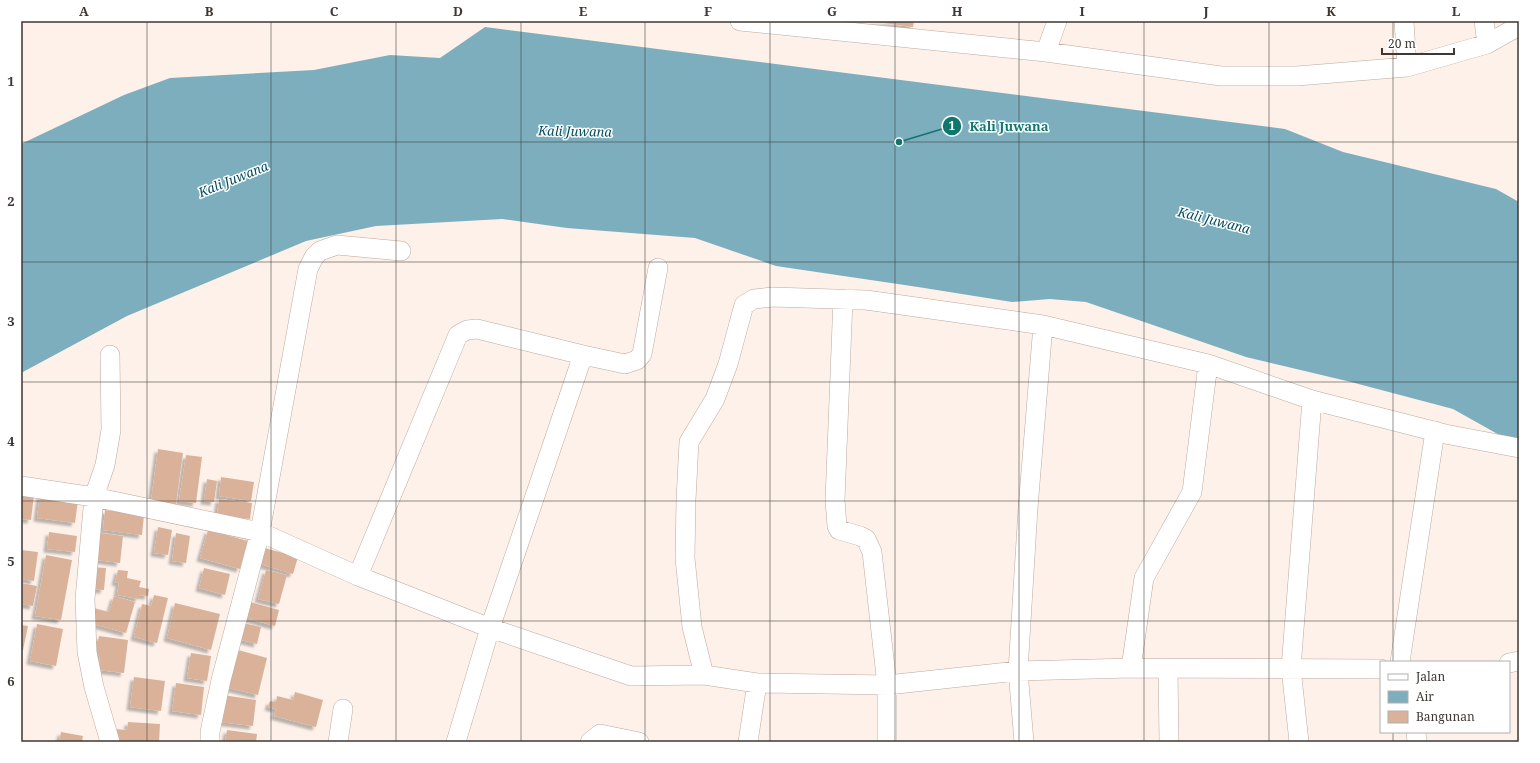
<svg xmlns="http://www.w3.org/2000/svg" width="1540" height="763" viewBox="0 0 1540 763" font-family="'Noto Serif',serif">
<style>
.water{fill:#7caebe}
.building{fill:#dab29a;filter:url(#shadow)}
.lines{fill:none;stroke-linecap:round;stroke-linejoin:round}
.minor-casing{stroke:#bbaa9f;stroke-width:20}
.minor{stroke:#fff;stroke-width:19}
.grid{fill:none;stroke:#3f3733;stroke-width:1;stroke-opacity:0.55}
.labels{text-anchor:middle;stroke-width:3;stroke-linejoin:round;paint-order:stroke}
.water-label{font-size:13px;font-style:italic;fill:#044d5f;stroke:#fff}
.leader{fill:none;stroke:#0f766e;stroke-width:1.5}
.callout-dot{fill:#0f766e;stroke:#fff;stroke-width:1.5}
.mark-label{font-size:12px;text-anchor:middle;font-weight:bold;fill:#fff}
.callout-label{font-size:13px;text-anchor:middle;font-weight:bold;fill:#0f766e;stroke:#fff;stroke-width:3;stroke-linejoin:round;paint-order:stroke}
.neatline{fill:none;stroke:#3f3733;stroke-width:1.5}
.grid-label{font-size:13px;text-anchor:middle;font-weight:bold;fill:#3f3733}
</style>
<defs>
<filter id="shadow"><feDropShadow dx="-3.5" dy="3.5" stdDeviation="1" flood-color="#0004"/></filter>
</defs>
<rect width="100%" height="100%" fill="#fdf1ea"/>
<path class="water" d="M485,27L1285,129L1343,152L1496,189L1519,202V446L1453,409L1351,382L1246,357L1086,302L1050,299L1012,302L918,287L776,266L695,238L567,228L502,219L376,226L306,241L127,316L21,373V144L124,95L170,78L314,70L390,55L440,58Z"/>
<path class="building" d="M868,21H914L913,27Z
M158,449L183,453L176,504L151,501Z
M186,455L202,457L196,503L179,501Z
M221,477L254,482L251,501L219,496Z
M207,479L217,481L214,502L204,501Z
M21,493L34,495L31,520L21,519Z
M40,495L78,500L75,523L37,518Z
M219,499L252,503L250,519L217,514Z
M105,510L144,515L142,535L103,530Z
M158,527L172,530L168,555L154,553Z
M208,530L248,541L240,569L200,558Z
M49,532L77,536L75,552L47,549Z
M94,532L123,536L120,563L90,559Z
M176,533L190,536L186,563L172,561Z
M261,547L298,557L293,574L257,563Z
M21,550L38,552L34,581L21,579Z
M46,555L72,560L61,620L35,616Z
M91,567L106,568L104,590L89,589Z
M204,568L230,574L225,595L199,588Z
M118,570L128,571L127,578L141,581L139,587L149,589L148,596L139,595V599L117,595L119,583L115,582Z
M266,570L287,575L279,604L258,599Z
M21,583L37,586L33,606L21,604Z
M154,595L168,598L157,643L134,637L142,604L151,606Z
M114,596L135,602L126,633L90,623L94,608L109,612Z
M243,600L279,610L275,626L239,616Z
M175,603L220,614L211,650L167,638Z
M243,623L261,627L257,644L238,639Z
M37,624L63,629L56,666L30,661Z
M21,625L28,626L23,650H21Z
M99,636L128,640L124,673L99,670L100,656L90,654L92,640L98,641Z
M235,649L267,658L258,695L225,687Z
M191,653L211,656L207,681L187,678Z
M134,677L165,681L161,711L130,707Z
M176,683L204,687L201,715L172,711Z
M295,692L323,700L316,727L274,716L276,709L268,707L270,701L276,702L277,696L293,700Z
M223,695L256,700L253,726L220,722Z
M128,722L160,724L159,742H114L115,729L127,730Z
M227,730L257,734L256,742H225Z
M61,732L83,736L82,742H59Z"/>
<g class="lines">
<defs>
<path id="minor" d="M740,21L1046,52L1221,76H1297L1407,67L1487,44L1519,26
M1404,21L1407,67
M1484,21L1487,44
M1046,52L1057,21
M843,299L835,500L837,526L839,530L860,536L866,539L872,552L887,685V742
M21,486L94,497L260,532L358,576L490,628L631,676L704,675L757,683L887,685L1018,671L1131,668L1381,669
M358,576L458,335L467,330L477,329L583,355L625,364L637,360L642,354L658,268
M1400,662L1435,431
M1509,663L1519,661
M1131,668L1144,578L1192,492L1208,364
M1168,668L1169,742
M704,675L692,627L685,558L686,500L689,442L715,399L728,364L744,305L754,299L773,297L866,300L1043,325L1208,364L1312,400L1445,434L1519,448
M1416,732L1417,742
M110,742L94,687L87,652L85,599L94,497L105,465L111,430L110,355
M210,742V732L221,680L260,532L308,269L314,257L320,251L337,245L401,251
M338,742L343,709
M456,742L490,628L583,355
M590,742L600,734L639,742
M748,742L757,683
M1024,742L1018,671L1028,508L1043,325
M1299,742L1291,668L1312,400"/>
</defs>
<use href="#minor" class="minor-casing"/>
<use href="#minor" class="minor"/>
</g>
<path class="grid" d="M147,21V742M271,21V742M396,21V742M521,21V742M645,21V742M770,21V742M895,21V742M1019,21V742M1144,21V742M1269,21V742M1393,21V662M21,142H1519M21,262H1519M21,382H1519M21,501H1519M21,621H1519M1393,732V742"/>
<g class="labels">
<g class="water-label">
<text transform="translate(575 131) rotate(1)" y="5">Kali Juwana</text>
<text transform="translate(233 179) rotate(-22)" y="5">Kali Juwana</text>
<text transform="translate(1214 220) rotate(14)" y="5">Kali Juwana</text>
</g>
</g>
<path class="leader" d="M899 142L952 126"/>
<g class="callout-dot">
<circle cx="899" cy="142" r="4"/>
<circle cx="952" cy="126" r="10"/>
</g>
<g class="mark-label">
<text x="952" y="130">1</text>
</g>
<g class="callout-label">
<text x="1009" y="131">Kali Juwana</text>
</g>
<rect width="1540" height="763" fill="none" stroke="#ffffff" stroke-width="44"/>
<rect x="1380" y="661" width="130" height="72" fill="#ffffff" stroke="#b2afad"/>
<rect x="1388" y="674" width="20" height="6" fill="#ffffff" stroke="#b2afad"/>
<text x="1416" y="681" font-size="12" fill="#3f3733">Jalan</text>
<rect x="1388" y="691" width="20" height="12" fill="#7caebe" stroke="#b2afad"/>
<text x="1416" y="701" font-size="12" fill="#3f3733">Air</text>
<rect x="1388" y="711" width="20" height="12" fill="#dab29a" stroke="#b2afad"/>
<text x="1416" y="721" font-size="12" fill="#3f3733">Bangunan</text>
<path d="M1382 48v6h72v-6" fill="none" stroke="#3f3733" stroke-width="2"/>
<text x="1388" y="48" font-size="12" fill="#3f3733" stroke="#ffffff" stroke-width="3" paint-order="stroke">20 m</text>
<rect x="22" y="22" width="1496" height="719" class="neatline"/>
<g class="grid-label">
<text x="84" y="16">A</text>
<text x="209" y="16">B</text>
<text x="334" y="16">C</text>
<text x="458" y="16">D</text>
<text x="583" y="16">E</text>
<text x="708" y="16">F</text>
<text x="832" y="16">G</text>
<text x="957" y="16">H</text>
<text x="1082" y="16">I</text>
<text x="1206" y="16">J</text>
<text x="1331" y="16">K</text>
<text x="1456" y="16">L</text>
<text x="11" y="86">1</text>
<text x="11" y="206">2</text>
<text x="11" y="326">3</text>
<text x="11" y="446">4</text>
<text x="11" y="566">5</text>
<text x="11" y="686">6</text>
</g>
</svg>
